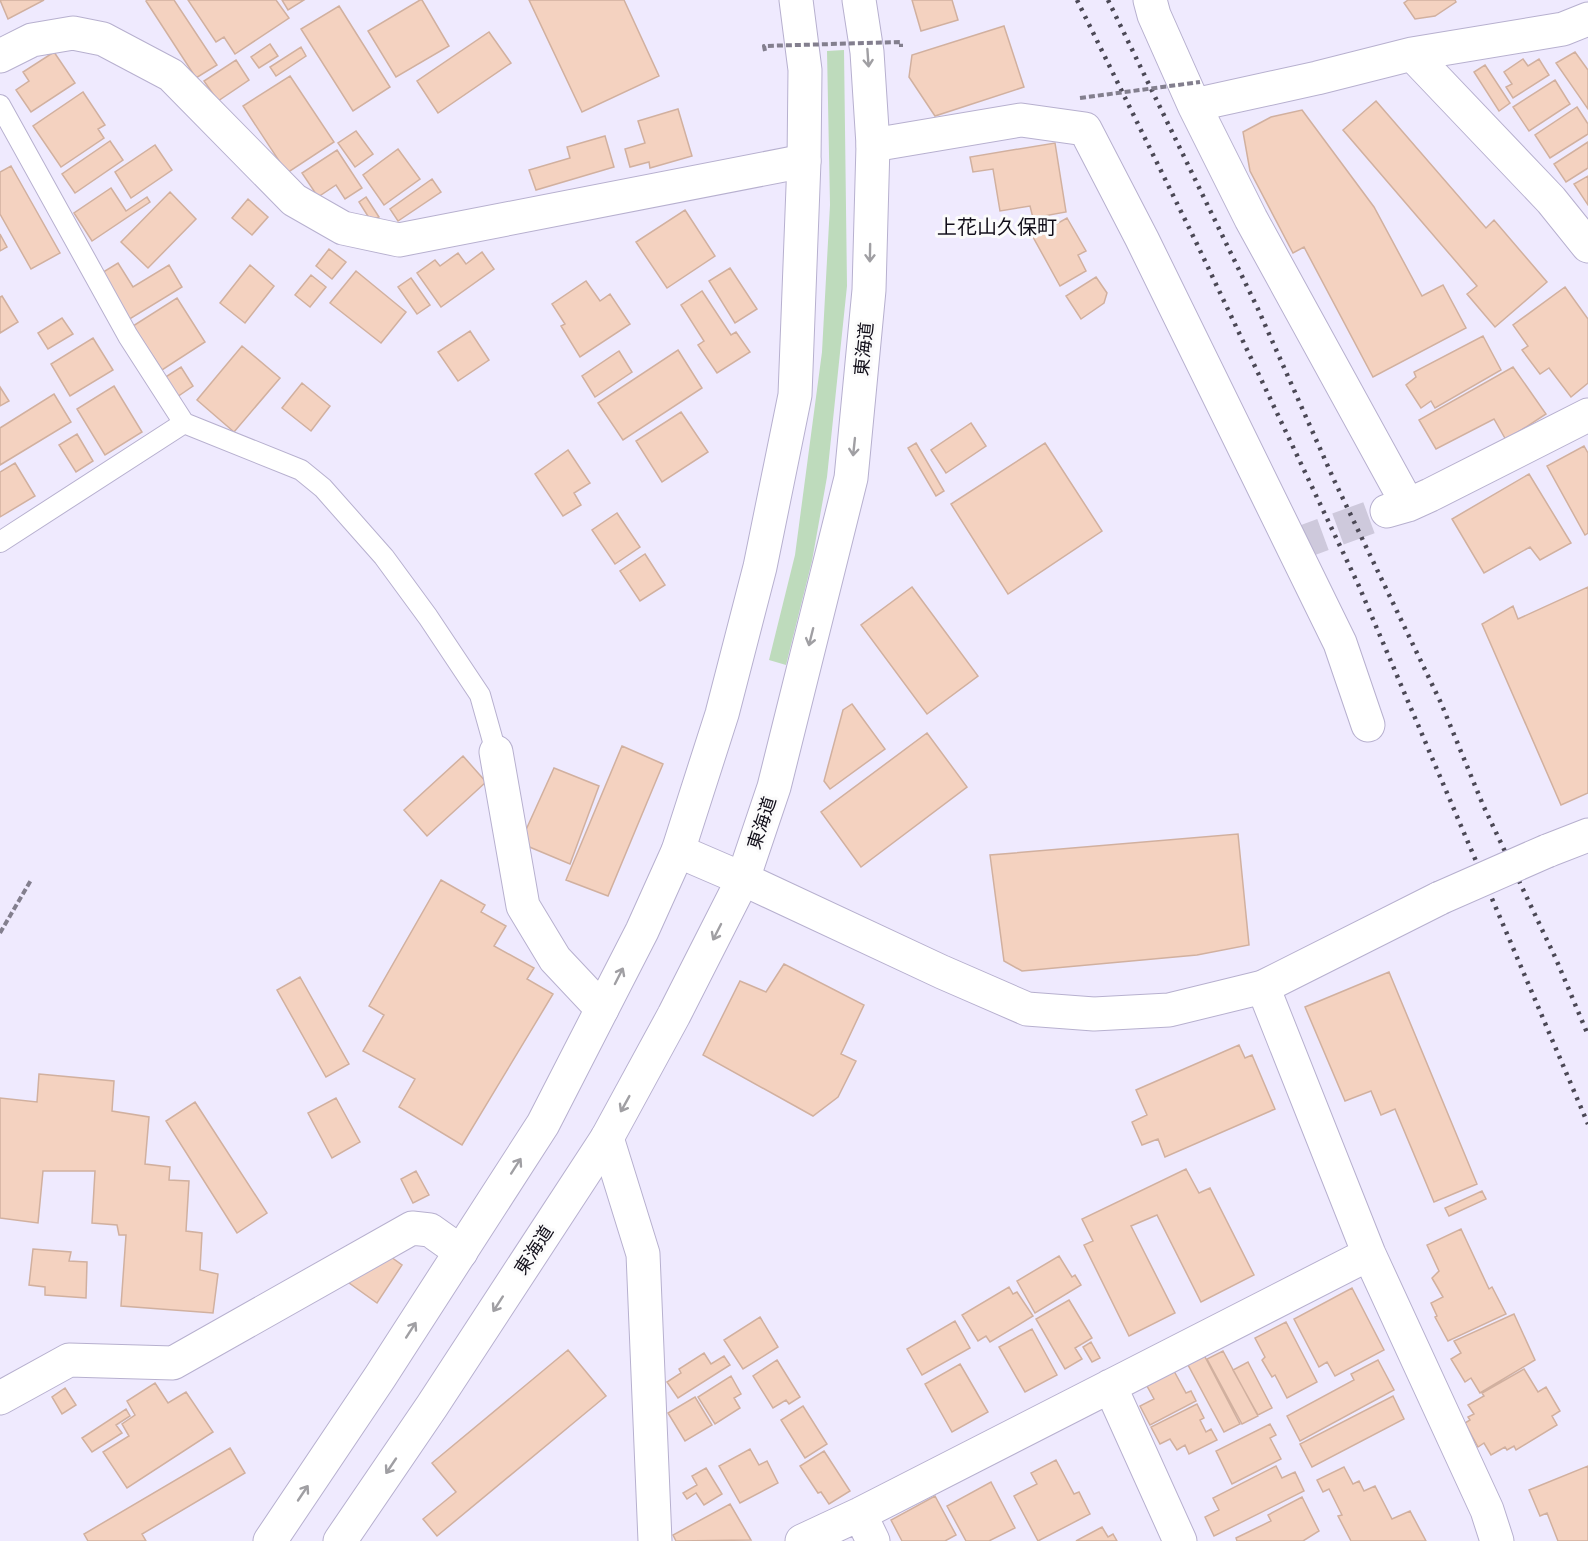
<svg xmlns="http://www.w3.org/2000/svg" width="1588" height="1541" viewBox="0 0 1588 1541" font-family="'Libre Baskerville','Noto Sans JP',serif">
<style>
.green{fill:#bedbbc}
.building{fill:#f4d2c0;stroke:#d1b09f;stroke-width:1.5}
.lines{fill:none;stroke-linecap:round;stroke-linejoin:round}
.minor-tunnel{stroke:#cec9dc;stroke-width:33;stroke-dasharray:33 16;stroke-linecap:butt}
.service-casing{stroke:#b7b0cf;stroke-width:22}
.minor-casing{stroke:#b7b0cf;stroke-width:35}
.tertiary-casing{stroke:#b7b0cf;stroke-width:35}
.trunk-casing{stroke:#b7b0cf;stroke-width:35}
.path{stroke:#837f8e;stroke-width:4;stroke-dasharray:6 3;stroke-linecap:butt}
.service{stroke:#fff;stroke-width:20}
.minor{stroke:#fff;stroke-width:33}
.tertiary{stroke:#fff;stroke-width:33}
.trunk{stroke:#fff;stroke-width:33}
.rail{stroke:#4b4855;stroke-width:4.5;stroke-dasharray:3 6;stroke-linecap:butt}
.tertiary-bridge-casing{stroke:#b7b0cf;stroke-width:35;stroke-linecap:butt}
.path-bridge{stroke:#837f8e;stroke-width:4;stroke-dasharray:6 3;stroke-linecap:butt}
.tertiary-bridge{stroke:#fff;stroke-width:33}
.oneway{stroke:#a09fa3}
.labels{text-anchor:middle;stroke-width:6;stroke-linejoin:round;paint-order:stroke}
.street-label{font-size:18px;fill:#110e19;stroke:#fbfbfb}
.neighbourhood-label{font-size:20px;fill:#110e19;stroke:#fbfbfb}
</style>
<rect width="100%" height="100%" fill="#efeafe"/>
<path class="green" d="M844,50L847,286L827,477L812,561L786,665L769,660L795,555L822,352L830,205L827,51Z"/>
<path class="building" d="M0,0H44L8,19Z
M147,0H174L217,65L196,78L146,1Z
M188,0H276L289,18L235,54L224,37L216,42Z
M282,0H304L288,10Z
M420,0H422L449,46L396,77L368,31Z
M529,0H624L659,76L582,112Z
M912,0H952L958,20L921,31Z
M1408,0H1455L1456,2L1435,16L1415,19L1404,3Z
M339,6L390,87L353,111L301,29Z
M1004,26L1024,87L935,116L909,77L912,55Z
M489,32L511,63L438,113L417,81Z
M270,44L278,56L259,68L251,57Z
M301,47L306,56L276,76L270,67Z
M54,52L75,83L31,112L16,90L29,81L23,72Z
M1575,52L1588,70V109L1556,63Z
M1523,59L1528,66L1539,59L1549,75L1513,98L1506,87L1512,84L1504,72Z
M236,60L249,80L218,101L204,81Z
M1485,65L1510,103L1499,111L1474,72Z
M290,76L334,142L287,173L243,106Z
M1555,80L1570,104L1529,131L1513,107Z
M83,92L105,125L98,129L104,138L61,167L33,126Z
M1376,101L1486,228L1494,220L1547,282L1495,327L1467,294L1477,286L1343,130Z
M1577,107L1588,124V134L1550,158L1535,135Z
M678,109L692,156L650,168L649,162L630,167L625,149L645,143L638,121Z
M1302,110L1374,207L1422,296L1443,285L1466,328L1373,377L1304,247L1293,253L1250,171L1243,132L1271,117Z
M356,131L373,154L355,167L338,143Z
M605,136L614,167L536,190L529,170L570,158L567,147Z
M110,141L123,160L75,193L62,174Z
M1588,142V168L1566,182L1554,164Z
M1055,143L1066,212L1033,218L1030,206L1000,211L993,169L973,172L970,157Z
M155,145L172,170L131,198L115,172Z
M398,149L420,179L384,205L363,175Z
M337,150L362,188L345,199L336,185L318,197L302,173Z
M11,166L60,253L31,269L0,214V172Z
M1588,176V205L1574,184Z
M432,179L441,192L398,221L390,209Z
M111,188L126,211L147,197L150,202L92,241L74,213Z
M170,192L196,219L148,268L121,242Z
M366,197L379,217L371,221L359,202Z
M248,199L268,217L252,235L232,218Z
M685,210L715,256L667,288L636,242Z
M1067,218L1086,251L1078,255L1086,271L1060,286L1033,237Z
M0,234L7,247L0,251Z
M329,249L346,262L332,279L316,266Z
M482,252L494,269L441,307L417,273L435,260L440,266L458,253L466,264Z
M118,263L133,287L169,265L182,287L128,320L100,274Z
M250,265L274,286L245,323L220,303Z
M730,268L757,309L735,323L709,281Z
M356,271L406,312L381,343L330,303Z
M311,275L326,287L310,307L295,295Z
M1096,277L1107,293L1104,303L1081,319L1066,296Z
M411,278L430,305L417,314L398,287Z
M586,281L600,301L610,294L630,324L580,357L561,326L565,324L552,304Z
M1565,287L1588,319V383L1571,397L1549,368L1540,374L1522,350L1528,346L1513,325Z
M702,291L731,335L736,332L750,352L717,373L698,345L704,341L681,305Z
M2,296L18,322L0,333V297Z
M177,298L205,342L162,370L133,326Z
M62,318L73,334L48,349L38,333Z
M470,331L489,360L458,381L438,352Z
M1483,336L1501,370L1435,408L1431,401L1421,408L1406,385L1416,377L1414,372Z
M93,338L113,370L70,396L51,364Z
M242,346L280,378L234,432L197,400Z
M678,350L702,388L623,440L598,403Z
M619,351L632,372L595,397L582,376Z
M181,367L193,386L174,399L161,380Z
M1513,367L1546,414L1506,440L1494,419L1436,449L1419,420Z
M302,383L330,406L311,431L282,408Z
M114,386L142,432L105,455L77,409Z
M0,387L9,401L0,406Z
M54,394L71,422L0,465V428Z
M681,412L708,452L662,482L636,441Z
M971,423L986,446L946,473L931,450Z
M77,434L93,461L76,472L59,445Z
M916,443L944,491L936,496L908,448Z
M1045,443L1102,531L1008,594L951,504Z
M1584,446L1588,453V533L1585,535L1547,466Z
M568,450L590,483L574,493L581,505L563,516L535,474Z
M15,463L35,496L0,517V472Z
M1529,474L1571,543L1540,560L1530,547L1484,573L1452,519Z
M617,513L640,547L615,564L592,530Z
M645,554L665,585L640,601L620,571Z
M912,587L978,676L927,714L861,625Z
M1588,587V793L1561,805L1482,624L1513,606L1518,619Z
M852,704L885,749L830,789L824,781L843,710Z
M927,733L967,787L861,867L821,812Z
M622,746L663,764L608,896L566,880Z
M463,756L486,782L427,836L404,810Z
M554,768L599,786L570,864L520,843Z
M1238,834L1249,945L1197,955L1022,971L1004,961L990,855Z
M441,880L485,905L481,912L506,926L494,946L534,968L527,979L553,994L462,1145L399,1107L415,1079L363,1051L384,1015L369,1006Z
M784,964L864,1005L841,1054L856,1061L838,1097L813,1116L703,1055L740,981L766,992Z
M1389,972L1477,1184L1434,1202L1395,1109L1381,1115L1371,1091L1345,1101L1305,1007Z
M300,977L349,1064L326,1077L277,990Z
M1239,1045L1245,1058L1252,1055L1275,1109L1165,1157L1158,1139L1142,1145L1132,1122L1147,1115L1136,1090Z
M39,1074L114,1081L112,1111L149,1117L145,1164L170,1167L169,1180L189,1181L186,1231L202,1233L200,1270L218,1274L213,1313L121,1306L126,1235H119L117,1225L92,1223L95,1171H43L38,1223L0,1218V1098L37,1102Z
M336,1098L360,1142L332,1158L308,1113Z
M195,1102L267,1213L237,1233L166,1121Z
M1186,1169L1199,1193L1210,1188L1254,1275L1201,1302L1157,1215L1131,1226L1175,1313L1129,1336L1084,1245L1093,1241L1082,1219Z
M416,1171L429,1195L413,1203L401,1179Z
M1482,1191L1486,1199L1449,1216L1445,1208Z
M1461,1229L1489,1289L1492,1287L1506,1314L1448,1341L1435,1317L1437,1316L1431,1303L1443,1297L1432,1278L1439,1271L1427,1245Z
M33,1249L71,1252L69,1261L87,1262L86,1298L45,1295V1287L29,1285Z
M384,1252L402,1265L377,1303L345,1280Z
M1059,1256L1072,1277L1075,1275L1081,1285L1035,1313L1017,1281Z
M1009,1287L1013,1294L1017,1292L1033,1316L990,1342L986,1336L978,1341L962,1315Z
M1352,1288L1384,1350L1335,1376L1327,1362L1319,1367L1294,1319Z
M1069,1300L1092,1338L1075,1348L1082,1359L1065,1369L1036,1319Z
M1514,1314L1535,1360L1480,1393L1471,1378L1465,1382L1451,1359L1461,1353L1454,1341Z
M760,1317L778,1347L743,1369L724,1340Z
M955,1321L970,1348L922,1375L907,1349Z
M1286,1322L1317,1382L1287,1398L1275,1375L1272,1377L1262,1360L1265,1357L1255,1338Z
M1032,1329L1057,1375L1025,1392L999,1347Z
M1091,1342L1100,1358L1092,1362L1083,1347Z
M568,1350L606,1396L437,1536L423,1519L456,1492L432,1463Z
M1223,1351L1258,1416L1242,1424L1207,1359Z
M704,1353L711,1364L724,1356L730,1365L678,1398L667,1382L681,1373L679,1369Z
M1204,1355L1240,1424L1224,1432L1187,1363Z
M777,1360L800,1397L789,1404L786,1400L773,1408L753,1376Z
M1378,1360L1394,1390L1300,1441L1287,1416L1354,1380L1351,1374Z
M1248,1362L1272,1408L1258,1415L1233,1370Z
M960,1364L988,1412L952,1432L925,1384Z
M1524,1369L1538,1392L1546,1387L1560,1411L1552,1416L1557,1425L1516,1450L1514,1446L1507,1450L1505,1447L1491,1455L1484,1443L1478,1447L1465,1423L1470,1420L1468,1417L1474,1414L1468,1405L1484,1396L1482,1393Z
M1174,1371L1186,1393L1191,1391L1196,1401L1150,1425L1140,1406L1154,1399L1147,1386Z
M731,1376L741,1394L734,1398L740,1408L715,1424L698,1397Z
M155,1383L168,1403L186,1392L213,1432L127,1488L103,1452L129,1436L122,1424L135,1415L127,1401Z
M65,1388L76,1405L62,1414L52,1397Z
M1393,1396L1404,1419L1312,1467L1300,1444Z
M695,1397L712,1425L685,1441L668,1413Z
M1197,1404L1204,1418L1200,1420L1206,1432L1211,1429L1217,1440L1189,1454L1185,1445L1177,1450L1170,1439L1160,1444L1151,1427Z
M803,1406L827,1444L805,1458L781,1420Z
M126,1409L130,1416L116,1425L122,1433L92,1452L82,1438Z
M1270,1424L1276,1435L1270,1438L1281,1459L1232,1484L1216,1451Z
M230,1448L245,1473L142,1534L146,1541H88L84,1534Z
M750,1449L759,1465L767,1461L778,1483L740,1503L719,1466Z
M824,1451L850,1491L829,1504L821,1492L818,1493L800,1466Z
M1056,1460L1074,1494L1079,1492L1090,1514L1038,1541L1014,1496L1037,1484L1031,1473Z
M1276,1466L1282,1478L1295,1472L1304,1491L1214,1536L1205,1517L1219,1510L1213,1498Z
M1588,1466V1541H1558L1547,1513L1540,1516L1529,1490Z
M1344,1467L1353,1484L1359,1481L1364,1491L1375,1486L1392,1519L1410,1511L1426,1541H1351L1338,1516L1342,1515L1329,1489L1323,1492L1317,1480Z
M706,1468L722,1494L704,1505L696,1493L687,1499L683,1493L697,1485L692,1476Z
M991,1482L1015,1528L989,1541H966L947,1506Z
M935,1496L956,1535L945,1541H902L891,1520Z
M1302,1497L1319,1531L1303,1541H1237L1236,1538L1271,1521L1268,1515Z
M730,1504L751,1540L676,1541L673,1535Z
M1102,1527L1108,1537L1113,1534L1117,1541H1076Z"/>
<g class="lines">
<path class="minor-tunnel" d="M1292,546L1387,511"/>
<defs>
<path id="service" d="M0,105L128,336L184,423L301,470L323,488L384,557L428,617L480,695L496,752
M0,542L184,423"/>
<path id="minor" d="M1150,0L1154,15L1194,105L1317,78L1412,54L1563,29L1588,19
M1412,54L1551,200L1588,246
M0,56L32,40L73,33L103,39L171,75L294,200L343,228L399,240L804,161
M1194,105L1251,219L1408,505
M873,145L1021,120L1085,129L1142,239L1340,643L1368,725
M1387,511L1408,505L1430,495L1588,415
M496,752L523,906L555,959L602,1009
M1263,987L1369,1254L1487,1510L1497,1541
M607,1138L643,1254L655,1541
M1110,1386L1180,1541
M0,1398L69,1360L173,1363L412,1228L430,1230L461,1252
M860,1514L873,1541
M802,1541L860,1514L1369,1254"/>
<path id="tertiary" d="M678,851L743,879L942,972L1027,1009L1094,1014L1169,1010L1263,987L1440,898
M1547,851L1588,835"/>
<path id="trunk" d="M270,1541L380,1377L543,1124L642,931L678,851L722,714L760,567L795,395L804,161L805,70L796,0
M340,1541L432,1406L607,1138L674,1015L743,879L774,787L851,478L869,290L873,145L867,52L859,0"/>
</defs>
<use href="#service" class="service-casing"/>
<use href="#minor" class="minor-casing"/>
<use href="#tertiary" class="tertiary-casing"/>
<use href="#trunk" class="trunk-casing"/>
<path class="path" d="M0,933L31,880"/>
<use href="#service" class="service"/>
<use href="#minor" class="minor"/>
<use href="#tertiary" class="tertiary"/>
<use href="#trunk" class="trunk"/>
<path class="rail" d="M1077,0L1196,242L1358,584L1588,1124
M1108,0L1258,309L1334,480L1441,703L1483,805L1556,959L1588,1035"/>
<defs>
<path id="tertiary-bridge" d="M1440,898L1547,851"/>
</defs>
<use href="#tertiary-bridge" class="tertiary-bridge-casing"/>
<path class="path-bridge" d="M765,51L764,46L901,42V47
M1080,98L1200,82"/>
<use href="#tertiary-bridge" class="tertiary-bridge"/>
</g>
<defs><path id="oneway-shaft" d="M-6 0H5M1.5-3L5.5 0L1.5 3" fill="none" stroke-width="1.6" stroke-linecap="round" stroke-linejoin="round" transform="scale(1.5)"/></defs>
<g class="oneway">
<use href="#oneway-shaft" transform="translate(868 58) rotate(86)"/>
<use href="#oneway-shaft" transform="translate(870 253) rotate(91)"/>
<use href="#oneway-shaft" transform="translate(854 447) rotate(96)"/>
<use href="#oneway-shaft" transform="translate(811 637) rotate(104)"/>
<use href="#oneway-shaft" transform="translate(717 932) rotate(117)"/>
<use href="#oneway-shaft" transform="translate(619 976) rotate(-63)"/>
<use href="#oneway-shaft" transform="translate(625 1104) rotate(119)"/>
<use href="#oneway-shaft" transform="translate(516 1166) rotate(-57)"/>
<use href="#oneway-shaft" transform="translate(498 1304) rotate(123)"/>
<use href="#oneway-shaft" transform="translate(411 1330) rotate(-57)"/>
<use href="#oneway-shaft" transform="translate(391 1466) rotate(124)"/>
<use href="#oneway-shaft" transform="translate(303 1493) rotate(-56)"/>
</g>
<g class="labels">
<g class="street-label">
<text transform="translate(864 349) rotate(-84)" y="6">東海道</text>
<text transform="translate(762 823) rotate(-72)" y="6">東海道</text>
<text transform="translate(534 1250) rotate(-57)" y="6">東海道</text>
</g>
<g class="neighbourhood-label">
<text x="997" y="234">上花山久保町</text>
</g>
</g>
</svg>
